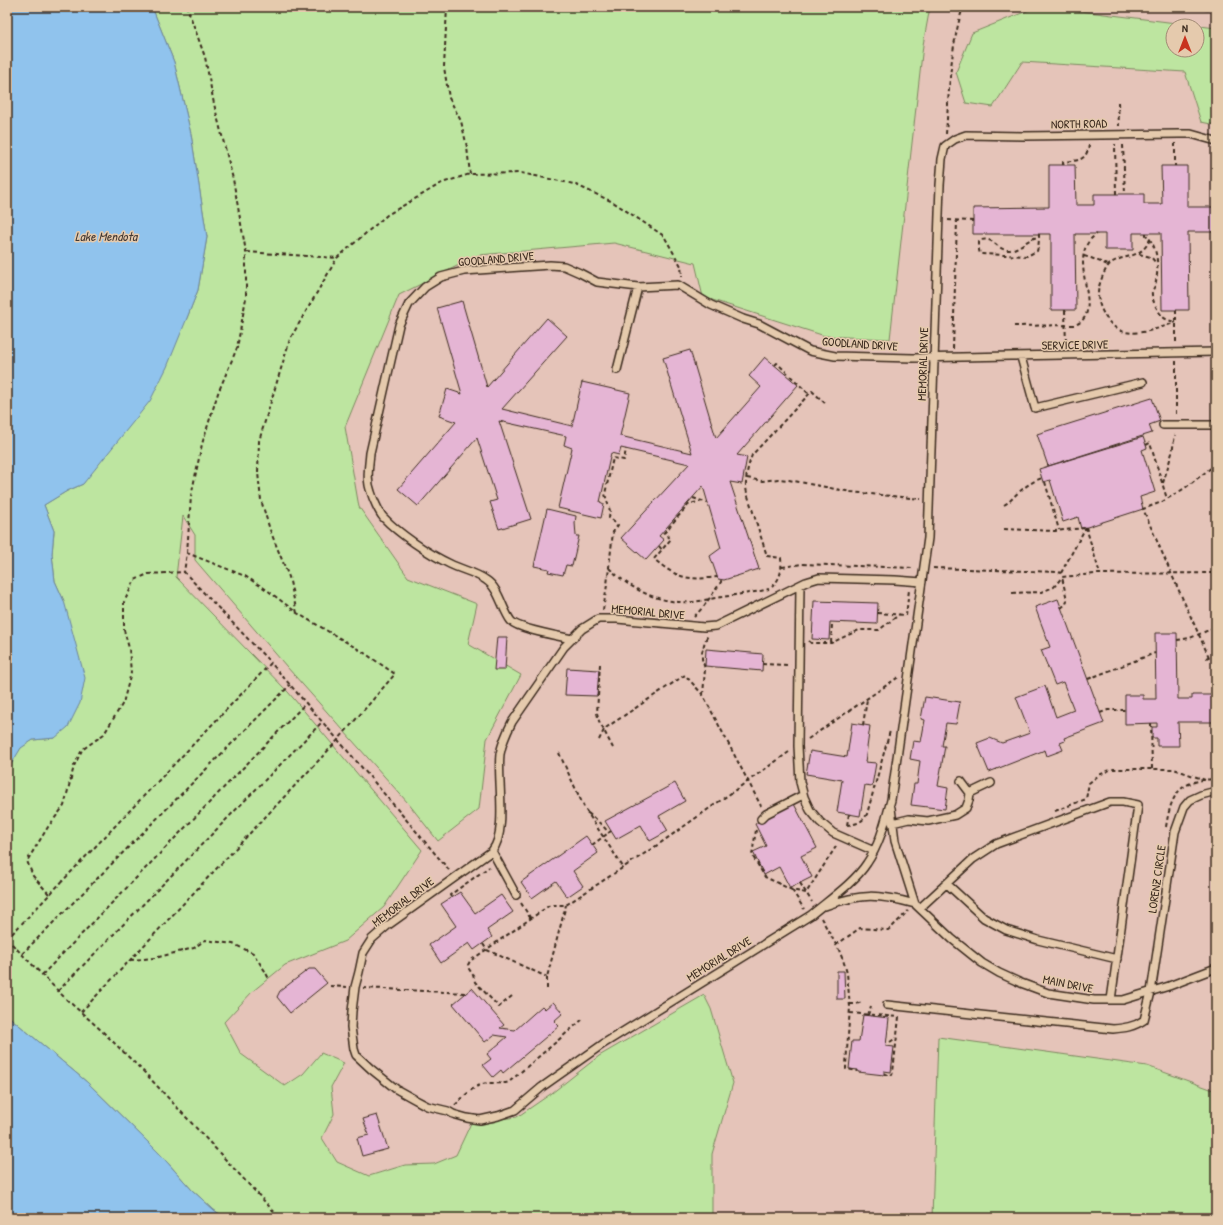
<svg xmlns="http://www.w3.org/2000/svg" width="1223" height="1225" viewBox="0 0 1223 1225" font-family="'Patrick Hand',sans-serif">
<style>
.green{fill:#bde5a0;stroke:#7c885f;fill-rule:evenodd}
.water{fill:#90c3ed;stroke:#6e869a}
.building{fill:#e5b5d4;stroke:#3b2a1e}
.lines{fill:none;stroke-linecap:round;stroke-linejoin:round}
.lane-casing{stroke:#3b2a1e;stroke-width:10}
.path{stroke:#3b2a1e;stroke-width:2;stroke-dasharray:4 3;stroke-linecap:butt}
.lane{stroke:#e5caad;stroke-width:7}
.labels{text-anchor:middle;stroke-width:3;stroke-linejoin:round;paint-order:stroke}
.street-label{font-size:12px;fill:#3b2a1e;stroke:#e5caad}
.water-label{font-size:13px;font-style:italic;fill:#443933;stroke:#e5caad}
</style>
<rect width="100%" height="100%" fill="#e5c4b9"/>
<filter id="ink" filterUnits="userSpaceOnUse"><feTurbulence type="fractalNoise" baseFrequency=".025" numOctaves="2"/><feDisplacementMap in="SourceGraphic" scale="8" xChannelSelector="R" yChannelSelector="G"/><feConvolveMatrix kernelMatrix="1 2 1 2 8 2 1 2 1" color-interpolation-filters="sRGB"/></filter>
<g filter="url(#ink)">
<path class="green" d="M152,7H930L923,45L890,339L825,336L703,297L695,263L614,243L479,255L399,295L345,427L359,507L408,577L477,604L468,644L521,675L487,739L479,809L438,841L408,803L287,667L195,560V535L183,516L176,577L288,692L422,850L384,907L345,941L285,965L253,991L224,1022L241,1054L285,1086L303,1074L321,1053L344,1063L331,1087L334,1114L322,1138L337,1162L369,1176L405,1165L434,1164L456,1155L471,1123L494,1122L500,1119L517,1117L552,1093L599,1056L704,995L711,1009L733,1083L712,1154V1218H225L214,1210L192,1190L158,1152L88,1083L7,1015V771L20,748L33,740L55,738L64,601L55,581L52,554L54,531L44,505L67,491L83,484L187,318L198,290L207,237L191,134L174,62Z
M1037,7H1048L1216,28V125L1201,122L1185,72L1022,62L993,107L966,103L956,72L972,33ZM1173,26H1197V50H1173Z
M938,1037L1147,1066L1216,1091V1218H932Z"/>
<path class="water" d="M7,7H152L174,62L191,134L207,237L198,290L187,318L167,367L150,401L83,484L67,491L44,505L54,531L52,554L55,581L64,601L85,678L80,703L68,727L55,738L33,740L21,748L7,771Z
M7,1015L88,1083L158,1152L192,1190L214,1210L225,1218H7Z"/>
<path class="building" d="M1049,165H1075L1076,205H1094V194H1144V204H1162L1161,166H1187V207H1216V232H1188L1189,310H1162L1161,233H1133V250H1105V234H1075L1076,310H1051V234H973V208L1049,207Z
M462,301L487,387L547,318L567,336L502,409L572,426L582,382L630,393L620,436L692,453L663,358L690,350L716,438L761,387L749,376L765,357L798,385L737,455L747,457L742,484L730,482L759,569L724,580L718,579L710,556L721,548L703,486L659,536L664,540L646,560L621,538L689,464L621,448L619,455L611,453L600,502L604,504L601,518L558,508L572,448L564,445L566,436L499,421L531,519L499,529L490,502L497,500L477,438L418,506L398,489L456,422L439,416L447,389L462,394L437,308Z
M1152,398L1160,421L1149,425L1152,433L1048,466L1037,434Z
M1143,437L1147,448L1142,450L1155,492L1140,497L1143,509L1081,529L1078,517L1063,522L1050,480L1043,482L1039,469Z
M547,509L576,516L575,523L576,536H579L572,566L566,565L563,575L548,572L549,569L534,566Z
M1058,599L1104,723L1064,738L1065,741L1060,743L1063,750L1047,756L1045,750L989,772L977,743L990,738L1002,743L1030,733L1016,697L1045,686L1056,717L1074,710L1063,682L1055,685L1041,650L1050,647L1035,607Z
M814,601L878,603L877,624L830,622L829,640L812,639Z
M1155,633H1177L1178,699H1192V695H1213V660H1216V760H1215V722H1178L1179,746H1157V738H1152V727H1157V723L1125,724V695H1143V699H1156Z
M497,637H507L505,670H494Z
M706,649L763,654L762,671L705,666Z
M567,668L599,670L597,696L565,695Z
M925,697L960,702L956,724L946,723L942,746H945L938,786L948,788L945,809L911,805L914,784H917L920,761L910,759L913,741L921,742L925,720L921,719Z
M852,723L870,726L865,762L876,763L872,786L865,785L860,816L837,812L842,780L806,774L810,751L847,757Z
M675,783L685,801L659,816L668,831L650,841L641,825L616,839L605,821Z
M794,804L817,848L801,856L812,877L790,888L779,867L764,875L753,852L766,846L755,824Z
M586,836L598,853L573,871L583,886L567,897L556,881L532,898L521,882Z
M460,892L475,913L501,895L513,912L487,930L492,937L474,950L469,943L441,963L429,945L456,926L441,904Z
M309,969H315L327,983L290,1013L277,997L280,991Z
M837,971H844L845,999H837Z
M472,988L504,1025L500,1028L515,1030L542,1006L545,1009L553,1002L563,1013L554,1021L559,1026L503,1073L501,1070L493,1077L483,1065L491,1059L487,1054L507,1037L494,1035L485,1042L453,1004Z
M863,1015L889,1018L886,1046L894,1047L891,1072L884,1071V1075L858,1072V1070L849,1069L852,1041H859Z
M377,1115L388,1149L362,1156L357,1138L369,1135L363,1119Z"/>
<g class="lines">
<defs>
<path id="lane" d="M1021,357L1035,408L1143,382
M617,370L638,287
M1163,425H1216
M922,582L895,580L819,578L806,582L716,626L704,627L617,619H598L582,629L564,647L512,722C507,732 502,743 500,754C497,779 508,832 492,851L387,926L372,939L363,953L359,972L355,987L352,1011L351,1027L354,1049L356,1055L371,1069L396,1089L414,1099L427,1106L448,1111L453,1114L467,1118L480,1120L498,1116L515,1110L542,1087L603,1044L811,915C829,900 855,882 867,863C880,844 885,822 891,800L928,538L940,185L942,159L945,146L955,139L966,135L1024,136L1179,134H1191L1216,141
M800,585L798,746L800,782L804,797L810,810L820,822L833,833L874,851
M572,639C559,636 518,629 511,621C502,609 499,588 486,580C475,572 462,570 450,564C429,554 399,534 383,517C379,512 373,499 371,492C366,480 369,466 370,453L399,325L409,304L425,287L441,277L464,271L550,265L564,266L580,273L597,282L638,287L678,285L711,305L743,319L759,324L810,351L835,356L913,358L1216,352
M970,793L991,783
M891,808L895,841L915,904L952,939L982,963L999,973L1021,983L1048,993L1094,1000H1123L1169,986L1216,968
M761,819L766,814L803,795
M892,823L909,819L928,821L955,815L966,808L969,800L970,793L961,781
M492,851L516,895
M947,884L984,918L1006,930L1038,940L1117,959
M825,906C861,893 879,894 915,904
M920,908L973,859L996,844L1110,802H1123L1138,805L1111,1000
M887,1005L1113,1029C1124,1028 1134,1027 1144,1020L1151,992L1175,832L1184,807L1190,800L1201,795L1216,791"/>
</defs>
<use href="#lane" class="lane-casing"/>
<path class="path" d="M447,7L444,67L449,98L461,121L467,147L470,174
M1177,7L1216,10
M1118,102L1119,126
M946,134C949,92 950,48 963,7
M1175,143V166
M1123,145L1125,194
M1063,165V162C1078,160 1086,162 1089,145
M1116,194L1115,145H1116
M948,220L973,221
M1146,233V235C1159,247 1159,270 1155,286C1154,288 1153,289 1152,292C1151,299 1158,312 1163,317C1166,320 1171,321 1175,322
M1039,234C1039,239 1039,245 1037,251L1027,256L982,254H980L979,250V242L981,240C996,237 996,251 1010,250C1021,248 1028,238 1039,237
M1150,239C1140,264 1114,251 1105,271C1102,277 1098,287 1098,294C1098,309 1110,329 1125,332C1142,335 1160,328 1176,322
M247,252L337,258
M1139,254L1151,257L1156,263
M1084,256L1091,258L1108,265
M1065,310L1066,347
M1176,310V345
M1014,326L1075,325C1108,312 1062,256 1097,234
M953,349L957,220
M1176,361V417
M775,365L777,363L809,394
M1146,445L1150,443L1167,499
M747,478L762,481L778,479L789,480L851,492L921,499
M1045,482L1059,530
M1163,483L1172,453L1175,435
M693,498L708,503
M703,501L689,504L664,533L671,539L654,559C676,578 689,581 717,577
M1004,505C1011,501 1013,497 1019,492C1026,486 1033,481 1042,478
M1086,527L1100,574
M1004,529L1055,531L1084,528
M659,546L662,550
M187,553L191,496L202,444L218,393L237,348L246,298V252L233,179L214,104L205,57L187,7
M782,567L802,564L914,568
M609,568C631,590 660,604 692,602C702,601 713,598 723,597C738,594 754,593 769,589
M933,568L1058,572L1061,573
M1061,573L1086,527
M772,587C781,578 782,570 781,558L767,556L747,493C744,481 748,466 752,455L812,391L827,405
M1012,593L1041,592L1054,587L1062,577L1095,574L1216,573
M1061,608L1066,604L1067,600L1062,577
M603,610L607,585L613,532L618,525L609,518L610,511L605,494L613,458L624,460L626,449
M297,613L289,577L270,530L261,500L258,473L259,441L290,339L337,258L387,215L442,183L470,174L521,173L574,184L613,202L664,236L681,266L682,277
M877,613L906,615
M906,616L909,590
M694,617L704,606L721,582V580
M1177,640L1190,638L1216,627
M809,641L811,643H831L859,630H879L900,614
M831,643L832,624
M1209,657L1171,573L1143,509L1162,502L1185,488L1216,464
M1206,658L1216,654
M600,664L597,713L599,721L613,748
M762,664L790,665
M1088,679L1155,653
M703,695L705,669L702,659V652L705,641L708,635
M1100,713L1108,710H1125
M1151,723L1152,769
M863,725L867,699
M808,739L900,676
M599,740L604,730L607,727L685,675L703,695L761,806
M559,753L585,809L623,867
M1055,811L1086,799L1089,783L1099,775L1112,769H1174L1205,780
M588,813L603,826L609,833
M847,825C856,824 862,823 867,814L890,731
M847,825L849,814
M1166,827C1171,793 1180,780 1216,779
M756,830L752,855L765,877L792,890L806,893L837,845
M592,845L611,831
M800,883L812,902
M792,890L804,909
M49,894L33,876L27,861L48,827L64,806L74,766L82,750L104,734L123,703L131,673L129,648L124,630V602L135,580L148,574L184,572L271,663
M451,897L450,895L489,867
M521,903L531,919
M821,918L839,950L844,963L847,973L850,1007L846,1065V1069L858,1071
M7,939L271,663L352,756L449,870
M7,939L66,999L101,1030L145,1073L280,1218
M483,944L487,950L547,977
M836,945L860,928L888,930L893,926L908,911
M22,954L290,685
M130,960L155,958L194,948L205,940L233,944L253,953L265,971L269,979
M42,975L306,703
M330,986L347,987
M363,988L466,993
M547,989V977L566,905
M58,991L322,722
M512,996L499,1007L475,982L473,975L469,969L468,965L470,961L550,905H566L659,844L789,752
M850,1004H856L862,1002
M81,1012L338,740L395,674L363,652L297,613L267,590L245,576L187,553L184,572
M850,1013L899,1017L893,1072L892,1075L884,1074
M868,1015L871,1006
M890,1042L896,1038
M455,1105C465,1096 475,1083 490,1083C497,1083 503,1084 509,1082L583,1019"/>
<use href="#lane" class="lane"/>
</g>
</g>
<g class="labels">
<g class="street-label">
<text transform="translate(1079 124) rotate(-1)" y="4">NORTH ROAD</text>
<text transform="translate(496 259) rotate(-5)" y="4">GOODLAND DRIVE</text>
<text transform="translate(860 344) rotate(4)" y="4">GOODLAND DRIVE</text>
<text transform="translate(1075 345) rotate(-1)" y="4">SERVICE DRIVE</text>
<text transform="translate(923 364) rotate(-88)" y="4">MEMORIAL DRIVE</text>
<text transform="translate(648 612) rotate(5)" y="4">MEMORIAL DRIVE</text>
<text transform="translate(1157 879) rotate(-82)" y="4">LORENZ CIRCLE</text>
<text transform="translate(403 902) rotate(-37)" y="4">MEMORIAL DRIVE</text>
<text transform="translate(719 959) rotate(-32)" y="4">MEMORIAL DRIVE</text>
<text transform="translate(1068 984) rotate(11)" y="4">MAIN DRIVE</text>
</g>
<g class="water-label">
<text x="106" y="241">Lake Mendota</text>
</g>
</g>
<rect width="1223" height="1225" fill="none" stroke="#e5caad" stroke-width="24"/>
<rect x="12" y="12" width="1199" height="1201" fill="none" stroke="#3b2a1e" stroke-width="1.5" filter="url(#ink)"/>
<g transform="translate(1185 38)"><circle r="19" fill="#e5caad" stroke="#a18a74"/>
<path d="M0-3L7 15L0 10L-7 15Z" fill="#c8321e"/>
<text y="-6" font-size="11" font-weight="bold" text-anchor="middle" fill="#3b2a1e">N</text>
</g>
</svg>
